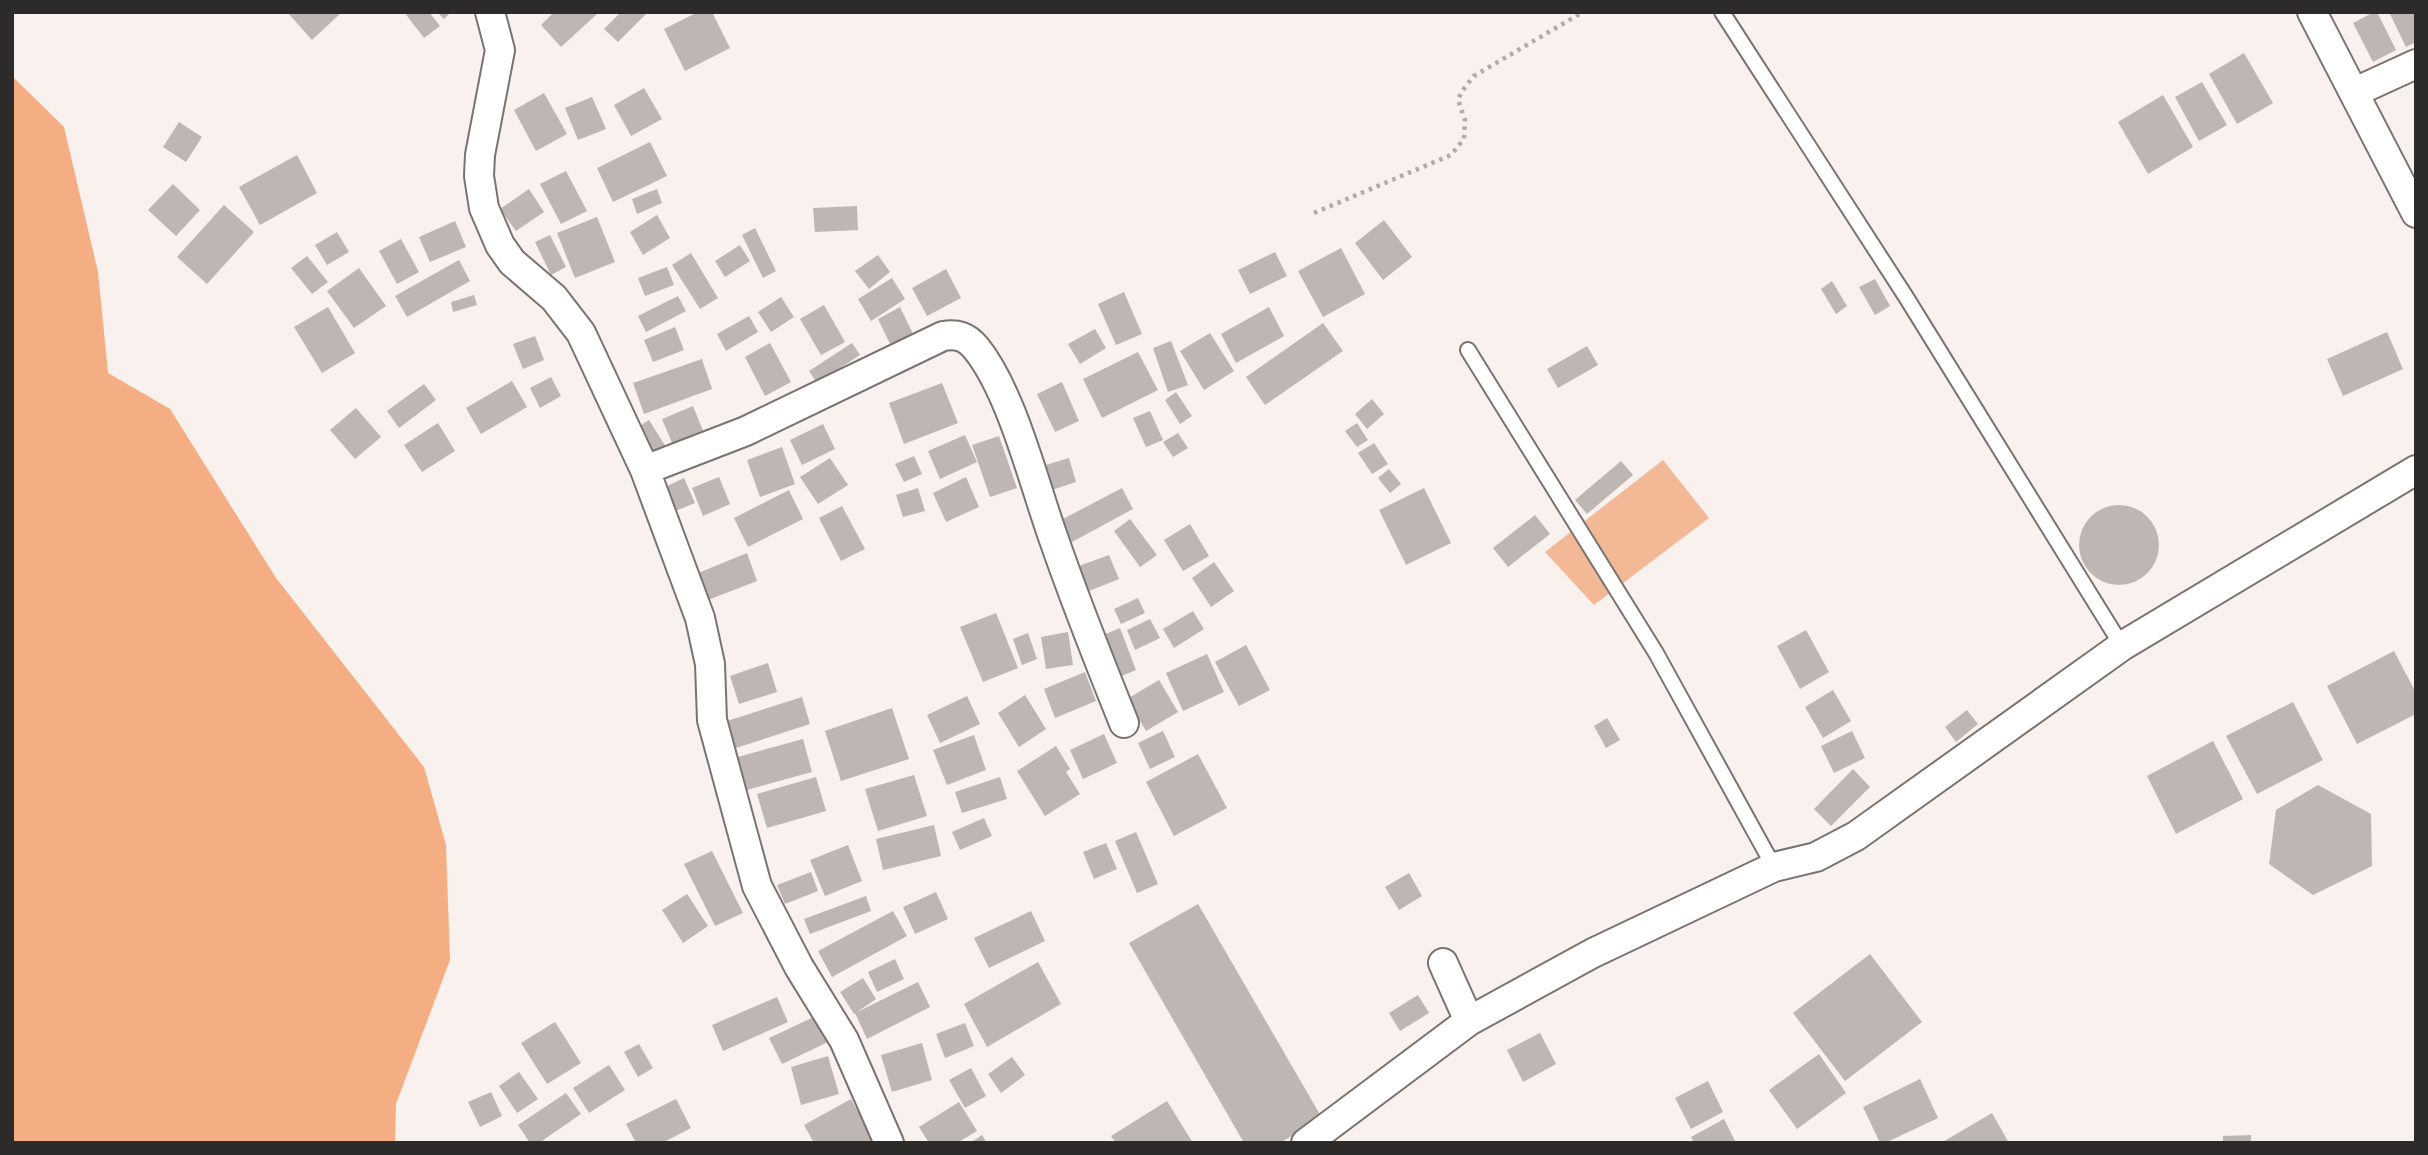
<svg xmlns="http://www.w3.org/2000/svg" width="2428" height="1155" viewBox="0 0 2428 1155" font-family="Inter,sans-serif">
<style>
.green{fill:#f3b895}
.forest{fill:#f5ae84}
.building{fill:#bdb6b2}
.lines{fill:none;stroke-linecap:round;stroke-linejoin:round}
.service-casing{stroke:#7a7470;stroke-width:18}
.minor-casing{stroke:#7a7470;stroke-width:32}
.path{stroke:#b1aba8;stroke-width:4.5;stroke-dasharray:3.5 5;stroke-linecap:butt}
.service{stroke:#fff;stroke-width:14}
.minor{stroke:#fff;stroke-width:28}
</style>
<rect width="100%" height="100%" fill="#f8f1ed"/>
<path class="green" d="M1663,460L1709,518L1594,605L1545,552Z"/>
<path class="forest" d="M12,76L64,127L98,272L108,373L170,409L276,578L424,767L446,845L450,960L396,1104L395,1143H12Z"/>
<path class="building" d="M287,12H342L312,40Z
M404,12H429L440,26L424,38Z
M437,12H451L444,19Z
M554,12H595L597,14L561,47L541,25Z
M621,12H648L618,42L604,29Z
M698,12H712L730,48L685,71L664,29Z
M2374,12H2377L2396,50L2373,62L2353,23Z
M2389,12H2416V42L2406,47Z
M2244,53L2273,103L2237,124L2209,74Z
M2202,82L2227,125L2199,141L2175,97Z
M644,88L662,119L631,136L614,105Z
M544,93L567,134L536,151L514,110Z
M2163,95L2193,147L2148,174L2118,122Z
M592,97L606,129L578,140L565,108Z
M179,122L202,137L186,162L163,147Z
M650,142L667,176L613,202L597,168Z
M297,155L317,193L260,225L239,187Z
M566,171L587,211L561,224L540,184Z
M173,184L200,210L176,236L148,210Z
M529,189L544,212L516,231L500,209Z
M657,189L662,203L637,214L632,199Z
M224,205L254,232L207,284L177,257Z
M857,206L858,230L815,232L813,208Z
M657,215L670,238L643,255L630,232Z
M597,217L615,262L575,278L557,233Z
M1384,220L1412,257L1383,280L1355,243Z
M455,221L466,247L430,262L419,237Z
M755,228L776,271L763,278L742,235Z
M337,232L349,252L327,265L315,245Z
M550,235L566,267L551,275L535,242Z
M401,239L419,272L397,284L379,251Z
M740,245L750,261L725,277L715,261Z
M1341,248L1365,294L1323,317L1298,271Z
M1275,252L1287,276L1250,294L1238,270Z
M691,253L718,298L700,309L672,265Z
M878,255L890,272L869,289L855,271Z
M307,256L328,282L312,294L291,268Z
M459,260L470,281L407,317L395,296Z
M667,267L674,285L645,296L638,278Z
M359,268L386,306L354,328L327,291Z
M946,269L961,298L927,316L912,288Z
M892,278L905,299L871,321L858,299Z
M1875,279L1890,306L1875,315L1859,287Z
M1832,281L1847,306L1836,314L1821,289Z
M1124,292L1142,334L1116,345L1098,304Z
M474,295L477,305L453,312L451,302Z
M678,296L686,311L646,332L638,316Z
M781,297L794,317L771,332L758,312Z
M824,305L845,342L821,355L800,319Z
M328,307L355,353L322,373L294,327Z
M900,307L915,338L893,350L878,319Z
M1269,307L1284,336L1236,363L1221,334Z
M749,316L758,332L726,351L717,334Z
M1323,323L1343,351L1265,405L1246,377Z
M675,327L684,350L653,362L644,340Z
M1095,329L1106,348L1080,364L1068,344Z
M2387,332L2403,369L2343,396L2327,359Z
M1210,333L1234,371L1204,390L1180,351Z
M535,336L544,360L523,369L513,344Z
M1171,341L1188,385L1168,392L1153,348Z
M770,343L791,382L765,396L745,357Z
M852,343L860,355L817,383L809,371Z
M1587,346L1598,365L1558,388L1547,369Z
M1138,352L1158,390L1102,418L1083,379Z
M702,359L712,389L644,414L633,383Z
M551,377L561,396L540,408L530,388Z
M512,381L527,407L481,434L466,408Z
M1062,382L1079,421L1055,432L1037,394Z
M942,383L958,423L904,444L889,403Z
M424,384L436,400L399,428L387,411Z
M1176,392L1192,416L1180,424L1165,400Z
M1372,399L1384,414L1367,429L1355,414Z
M693,406L706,438L675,450L662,419Z
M356,408L381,437L355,459L330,430Z
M1150,411L1163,440L1146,447L1133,418Z
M649,420L666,447L651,457L633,430Z
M438,423L455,451L422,472L404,445Z
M1357,423L1368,440L1357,447L1345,431Z
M823,424L835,449L802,465L790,440Z
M1178,433L1188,448L1173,457L1163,442Z
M965,435L977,462L940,479L928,451Z
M999,436L1017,488L990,497L972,445Z
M1374,443L1388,464L1372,474L1358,453Z
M782,447L795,484L760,497L747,460Z
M914,456L922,474L904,482L895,464Z
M830,458L848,485L818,504L800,477Z
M1069,458L1076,482L1046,492L1039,467Z
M1621,461L1633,475L1587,514L1575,500Z
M1389,469L1401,484L1390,493L1378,478Z
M719,477L730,504L703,516L692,488Z
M966,477L979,507L946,522L933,493Z
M684,478L695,503L668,514L657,491Z
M918,488L925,511L903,517L896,495Z
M1122,488L1133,509L1072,542L1061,520Z
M1424,488L1451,543L1406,565L1379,510Z
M789,490L803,519L748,547L734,518Z
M2079 545a40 40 0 1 1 80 0a40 40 0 1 1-80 0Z
M842,506L865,549L841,561L819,518Z
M1535,515L1550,534L1508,567L1493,548Z
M1130,519L1157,555L1140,567L1114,531Z
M1190,524L1209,556L1183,571L1164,540Z
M747,553L757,581L708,600L698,573Z
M1109,555L1119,579L1089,591L1079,566Z
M1214,562L1234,591L1211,607L1192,578Z
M1138,598L1145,613L1121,624L1114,609Z
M1193,611L1204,629L1174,648L1163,629Z
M996,613L1018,668L983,682L960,627Z
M1150,619L1160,638L1135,650L1127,630Z
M1120,628L1136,670L1115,679L1098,637Z
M1806,630L1829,672L1800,689L1777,646Z
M1068,632L1073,665L1046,669L1041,637Z
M1028,633L1037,659L1022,665L1013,639Z
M1246,645L1270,690L1239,706L1215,662Z
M2394,651L2416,693V714L2357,744L2327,686Z
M1207,654L1224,692L1183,711L1166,673Z
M768,663L777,692L739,704L730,676Z
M1085,672L1096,701L1055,718L1044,689Z
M1159,680L1178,712L1146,731L1127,699Z
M1833,690L1851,721L1823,738L1805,707Z
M1025,695L1046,729L1019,747L998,713Z
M967,696L980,724L940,743L927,715Z
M802,697L810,724L733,749L724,722Z
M2293,702L2323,760L2257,794L2226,736Z
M892,708L909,759L841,781L825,731Z
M1967,710L1978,724L1956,742L1945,727Z
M1607,718L1620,740L1606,748L1594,726Z
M1163,731L1175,757L1150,769L1138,743Z
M1852,731L1865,758L1834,773L1821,746Z
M1104,734L1117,763L1083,779L1070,750Z
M974,735L986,770L947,785L933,750Z
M803,739L812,772L747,790L738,757Z
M2213,741L2243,799L2176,834L2147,776Z
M1056,746L1070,769L1066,772L1080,794L1045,816L1017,771Z
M1198,754L1227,808L1174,836L1146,782Z
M1853,769L1870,787L1831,826L1814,809Z
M914,775L927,816L878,831L865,789Z
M816,777L826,811L767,828L757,794Z
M1000,777L1007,799L962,813L955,792Z
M2318,785L2371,814L2372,866L2313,895L2269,864L2276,810Z
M984,818L992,836L960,850L952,832Z
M934,825L941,856L883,870L876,839Z
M1136,832L1158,884L1137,893L1115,841Z
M1106,843L1117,869L1094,879L1083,852Z
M848,845L862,881L825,896L810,860Z
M712,851L743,913L715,926L684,864Z
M811,872L818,891L785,904L777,885Z
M1409,873L1422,896L1399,910L1385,887Z
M936,892L948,919L915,934L903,907Z
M687,894L708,926L683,943L662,910Z
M866,896L871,911L810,934L804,919Z
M1198,904L1322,1118L1280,1143H1244L1129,943Z
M893,911L907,936L832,977L818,951Z
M1031,911L1045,941L989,968L974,938Z
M1870,954L1922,1022L1845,1081L1793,1013Z
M895,959L904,979L877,992L868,972Z
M1038,962L1061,1004L987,1047L964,1004Z
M863,978L876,999L854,1014L840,992Z
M918,982L930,1007L867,1039L855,1013Z
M1418,995L1429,1013L1400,1031L1389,1013Z
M777,997L788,1022L723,1051L712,1025Z
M818,1015L830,1041L782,1064L769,1038Z
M555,1022L581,1063L547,1084L521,1043Z
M965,1023L974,1046L945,1058L936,1034Z
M1540,1033L1556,1064L1523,1082L1507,1050Z
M922,1043L932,1080L892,1092L881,1055Z
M639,1044L653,1068L638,1077L624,1052Z
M1819,1054L1846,1093L1797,1129L1769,1090Z
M828,1056L839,1094L801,1105L791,1067Z
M1012,1057L1025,1075L1001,1093L988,1074Z
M609,1065L625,1090L589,1113L573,1088Z
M971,1068L986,1096L965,1108L949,1080Z
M519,1072L538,1099L517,1113L499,1086Z
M1920,1079L1938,1118L1885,1143H1880L1863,1107Z
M1708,1081L1723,1112L1691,1129L1675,1098Z
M491,1092L502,1116L480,1127L468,1102Z
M566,1093L581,1114L539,1143H530L518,1125Z
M676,1099L691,1128L662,1143H636L626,1124Z
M851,1099L873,1140L868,1143H814L804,1125Z
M1167,1101L1193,1143H1116L1111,1136Z
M959,1102L977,1131L957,1143H929L919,1127Z
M1992,1113L2009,1143H1941Z
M1724,1119L1736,1143H1694L1691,1137Z
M982,1135L987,1143H970Z
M2251,1135V1143H2223V1136Z"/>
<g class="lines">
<defs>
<path id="service" d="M1722,12L1906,297L2122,646
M1468,350L1656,653L1774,867"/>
<path id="minor" d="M490,12L500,50L480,155L479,176L484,208L500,245L512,262L554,298L581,333L645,470L700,618L710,664L712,720L757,886L799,967L844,1040L889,1143
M2312,12L2416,213
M2355,92L2416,64
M645,470L746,431L943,336C957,334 966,336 976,348C1011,391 1033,480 1052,534C1074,598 1099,661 1124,723
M1443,963L1469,1021
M1306,1143L1469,1021L1593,953L1774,867L1816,857L1856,836L2122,646L2416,470"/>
</defs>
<use href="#service" class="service-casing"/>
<use href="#minor" class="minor-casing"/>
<path class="path" d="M1314,213L1451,155L1464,139L1465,120L1458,100L1462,91L1474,76L1583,12"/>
<use href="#service" class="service"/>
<use href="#minor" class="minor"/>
</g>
<rect width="2428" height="1155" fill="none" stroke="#2d2b29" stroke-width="28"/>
</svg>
